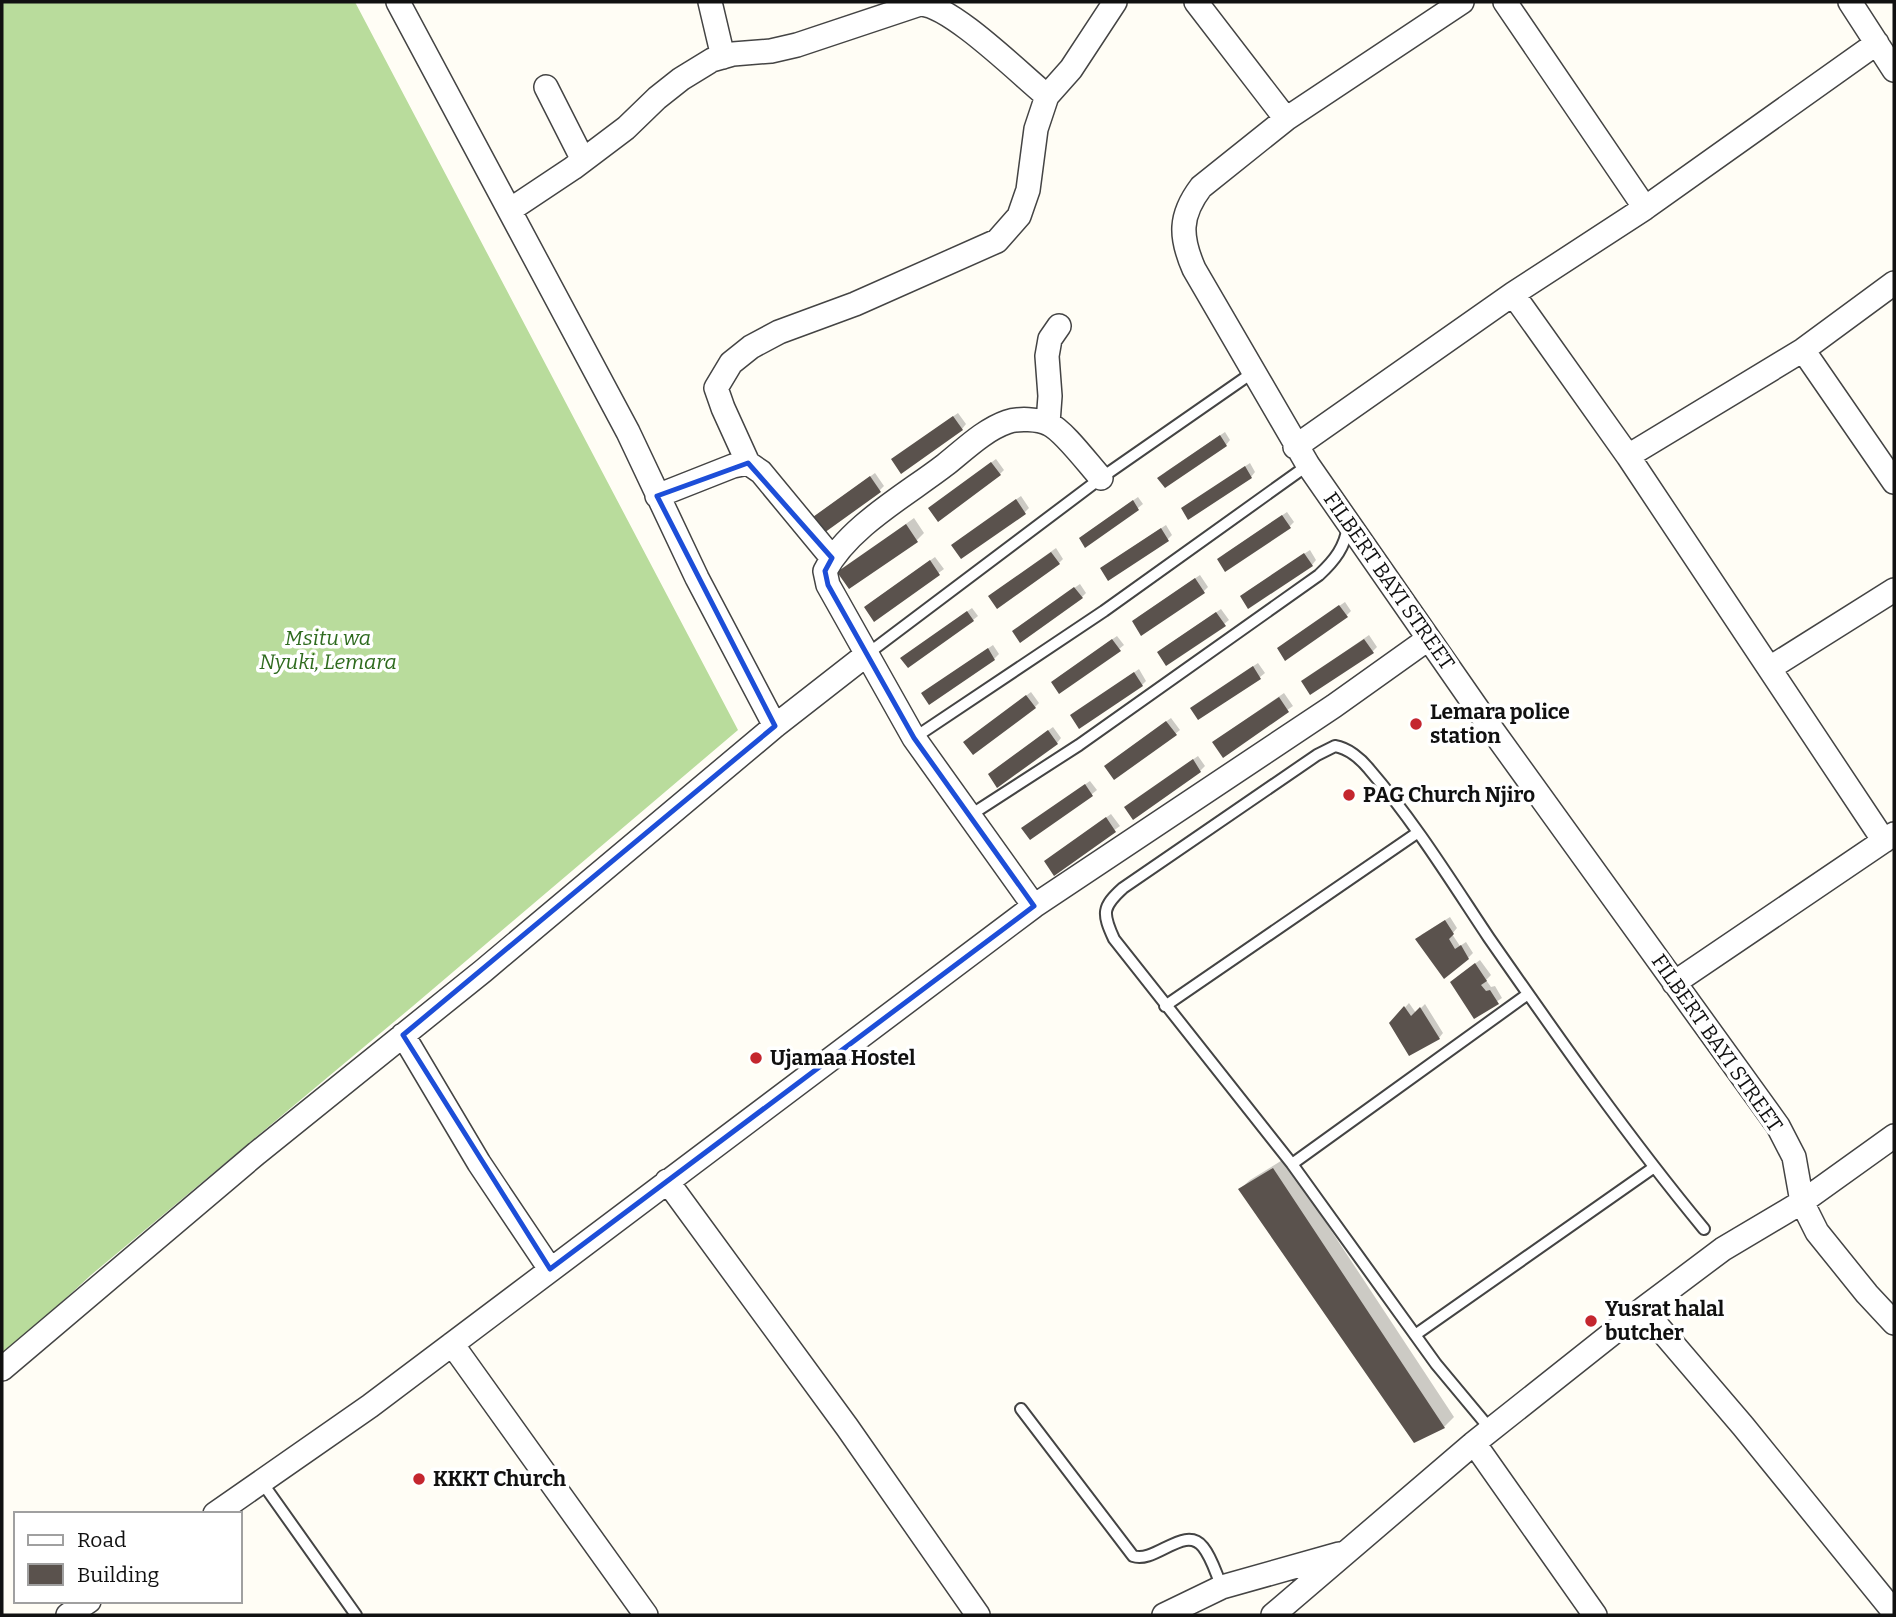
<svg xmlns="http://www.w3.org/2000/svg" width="1896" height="1617" viewBox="0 0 1896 1617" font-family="Bitter,serif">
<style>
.forest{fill:#b9dc9c}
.shadow{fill:#0003}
.building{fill:#5a524d}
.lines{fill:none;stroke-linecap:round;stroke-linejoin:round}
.service-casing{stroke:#444;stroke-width:14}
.minor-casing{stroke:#444;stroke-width:26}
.service{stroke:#fff;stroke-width:10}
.minor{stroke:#fff;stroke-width:23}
.marked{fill:none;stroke:#1d4ed8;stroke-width:5;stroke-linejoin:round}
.poi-dot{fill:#c4262e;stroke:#fff;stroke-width:2.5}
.labels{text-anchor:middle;stroke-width:7;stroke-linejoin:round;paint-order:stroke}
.street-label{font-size:21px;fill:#111;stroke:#fff}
.park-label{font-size:21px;font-style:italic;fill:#2f6b1f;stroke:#fff}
.poi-label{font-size:21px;font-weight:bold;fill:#111;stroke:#fff;text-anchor:start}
</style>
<rect width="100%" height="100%" fill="#fffdf5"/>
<path class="forest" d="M2,2H355L738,730L413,1006L91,1275L2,1357Z"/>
<path class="shadow" d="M958,413L966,424L962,429L898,455Z
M1225,432L1230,440L1226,445L1164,473Z
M996,459L1004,470L1000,474L935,504Z
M1250,463L1255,472L1251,477L1183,508Z
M875,473L884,486L880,490L812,518Z
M1021,496L1029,508L1025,512L958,541Z
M1138,497L1143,504L1138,508L1086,545L1085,534Z
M1287,512L1294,522L1290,526L1223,555Z
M914,518L924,533L917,540L840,572Z
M1166,525L1172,535L1168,539L1107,564Z
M1056,548L1063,559L1059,563L995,592Z
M1310,550L1316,560L1312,565L1249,607L1246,592Z
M935,557L944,569L875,620L870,603Z
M1200,575L1208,587L1204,591L1142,633L1138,617Z
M1080,584L1086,593L1082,597L1018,627Z
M1345,602L1351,611L1347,615L1283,644Z
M972,608L978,616L973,620L908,666L907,654Z
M1221,609L1229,620L1224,624L1163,648Z
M1369,635L1377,647L1373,651L1303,681Z
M1117,636L1124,645L1119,649L1057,678Z
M993,645L999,654L994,659L930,703L928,689Z
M1258,663L1265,673L1260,677L1199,718L1197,704Z
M1139,669L1146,681L1142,685L1072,715Z
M1031,692L1039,703L1035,707L970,738Z
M1284,693L1293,706L1223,755L1219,738Z
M1171,718L1180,730L1175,734L1111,761Z
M1053,727L1061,738L1057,743L994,770Z
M1198,756L1205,766L1200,771L1134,818L1131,803Z
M1090,781L1097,790L1092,794L1030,838L1028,824Z
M1111,814L1120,826L1055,873L1051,857Z
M1450,917L1457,928L1452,934L1460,946L1466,942L1473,953L1468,958L1421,935Z
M1480,960L1491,975L1486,980L1491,987L1495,986L1502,998L1474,1017L1457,977Z
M1409,1003L1416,1013L1425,1004L1443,1033L1439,1038L1391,1023Z
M1284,1159L1454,1417L1444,1427L1240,1189L1250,1180Z"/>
<path class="building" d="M953,416L963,430L901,474L891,459Z
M1220,435L1227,446L1165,488L1157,478Z
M991,462L1001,475L938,522L928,508Z
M1245,466L1252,478L1188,520L1181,508Z
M870,476L881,492L817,538L806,522Z
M1016,499L1026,514L961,559L951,545Z
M1133,500L1139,510L1085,548L1079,538Z
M1282,515L1291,528L1225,572L1217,559Z
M906,524L918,542L849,589L837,572Z
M1161,528L1169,541L1108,581L1100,568Z
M1051,552L1060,564L997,609L988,596Z
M1304,553L1313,566L1248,609L1240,596Z
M930,560L940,575L874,622L864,607Z
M1195,578L1205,593L1141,636L1132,621Z
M1074,587L1083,598L1020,643L1012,631Z
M1339,605L1348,617L1285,661L1277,648Z
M967,611L974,621L908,668L900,658Z
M1216,612L1226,626L1166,666L1157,652Z
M1112,639L1121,651L1059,694L1051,682Z
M1364,639L1374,653L1310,695L1301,681Z
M988,648L995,660L929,705L921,693Z
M1253,666L1261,679L1198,720L1190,708Z
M1134,672L1143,686L1079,729L1070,715Z
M1026,695L1036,708L973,755L963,742Z
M1279,697L1289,712L1223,758L1212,742Z
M1166,721L1177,735L1114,780L1104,766Z
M1048,730L1058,744L997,788L988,774Z
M1193,759L1201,772L1133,820L1124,807Z
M1085,784L1093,796L1030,840L1021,828Z
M1106,817L1116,832L1054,876L1044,861Z
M1445,920L1454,934L1449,939L1455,949L1461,945L1469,959L1444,979L1415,939Z
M1475,963L1487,981L1481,985L1486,991L1490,990L1499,1004L1474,1019L1450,982Z
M1404,1006L1411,1016L1420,1007L1440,1039L1409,1056L1389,1023Z
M1273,1168L1445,1428L1414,1443L1238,1189Z"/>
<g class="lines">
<defs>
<path id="service" d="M866,655L1101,478L1252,373
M914,738L1104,611L1308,465
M969,816L1079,745L1319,575C1335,560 1345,547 1348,526
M1165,1006L1417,833
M1292,1164L1528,994
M1415,1335L1653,1168
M1021,1409L1133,1556C1155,1564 1185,1524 1203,1547C1212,1558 1216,1574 1222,1587
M1491,1430L1436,1364L1292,1164L1114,939C1102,913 1102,907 1123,888L1317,755L1335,746C1348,748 1361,759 1369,769C1414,821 1451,881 1489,938C1558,1037 1627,1136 1704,1229
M261,1481L356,1615"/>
<path id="minor" d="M398,2L628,432L697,578L775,726
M710,2L723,57
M1196,2L1286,119
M1462,2L1286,119L1201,187C1179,216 1180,237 1194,269L1308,465L1488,724L1778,1126L1794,1157L1802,1202L1817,1232L1867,1294L1894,1323
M1505,2L1645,208
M1850,2L1894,70
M546,87L583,160
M510,210L573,168L626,128L657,98L681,79L712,60L733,54L771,51L797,45L920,4C951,5 1020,74 1047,96
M1513,294L1628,456L1884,841
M1803,350L1894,482
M1048,423L1050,396L1047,356L1050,339L1059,326
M1295,447L1513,294L1645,208L1877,43
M1628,456L1803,350L1894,283
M748,463L723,408L716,388L731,363L751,347L779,332L855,304L997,241L1019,216L1028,190L1036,129L1047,96L1071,69L1115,2
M657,496L733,466L748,463L761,472L832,558
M1770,668L1894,590
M1034,906L914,738L828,585L825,571C848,527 906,495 945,465C964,450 984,430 1007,422C1018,418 1039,419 1049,424C1064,431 1089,465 1101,478
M1674,983L1894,834
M403,1035L479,1163L550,1269
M667,1181L847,1427L978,1615
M1643,1309L1743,1426L1894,1612
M452,1344L646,1615
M2,1369L257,1153L483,971L775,726L866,655
M1474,1443L1595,1615
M215,1514L370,1406L1034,906L1334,706L1428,639
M68,1615L89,1601
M1164,1615L1222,1587L1339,1554
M1273,1615L1474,1443L1643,1309L1723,1249L1802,1202L1894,1136"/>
</defs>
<use href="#service" class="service-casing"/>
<use href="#minor" class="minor-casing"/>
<use href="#service" class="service"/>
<use href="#minor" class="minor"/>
</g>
<path class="marked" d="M748,463L832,558L825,571L828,585L914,738L1034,906L550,1269L403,1035L775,726L657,496Z"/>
<g class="poi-dot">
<circle cx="1416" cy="724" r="7"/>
<circle cx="1349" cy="795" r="7"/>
<circle cx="756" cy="1058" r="7"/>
<circle cx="1591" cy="1321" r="7"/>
<circle cx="419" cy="1479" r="7"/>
</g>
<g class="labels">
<g class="street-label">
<text transform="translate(1389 581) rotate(55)" y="7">FILBERT BAYI STREET</text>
<text transform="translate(1717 1043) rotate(55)" y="7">FILBERT BAYI STREET</text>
</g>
<g class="park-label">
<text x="328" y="645">Msitu wa<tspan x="328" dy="24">Nyuki, Lemara</tspan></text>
</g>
<g class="poi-label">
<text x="1430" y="719">Lemara police<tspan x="1430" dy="24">station</tspan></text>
<text x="1363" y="802">PAG Church Njiro</text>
<text x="770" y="1065">Ujamaa Hostel</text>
<text x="1605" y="1316">Yusrat halal<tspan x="1605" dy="24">butcher</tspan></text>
<text x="433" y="1486">KKKT Church</text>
</g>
</g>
<rect width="1896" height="1617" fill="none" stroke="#111111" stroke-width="7"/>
<rect x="14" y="1512" width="228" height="91" fill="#ffffff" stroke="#a0a0a0" stroke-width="2"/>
<rect x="28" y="1535" width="35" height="10" fill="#ffffff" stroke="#a0a0a0" stroke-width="2"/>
<text x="77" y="1547" font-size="21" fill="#111111">Road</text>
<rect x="28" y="1564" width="35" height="21" fill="#5a524d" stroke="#a0a0a0" stroke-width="2"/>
<text x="77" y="1582" font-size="21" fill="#111111">Building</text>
</svg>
